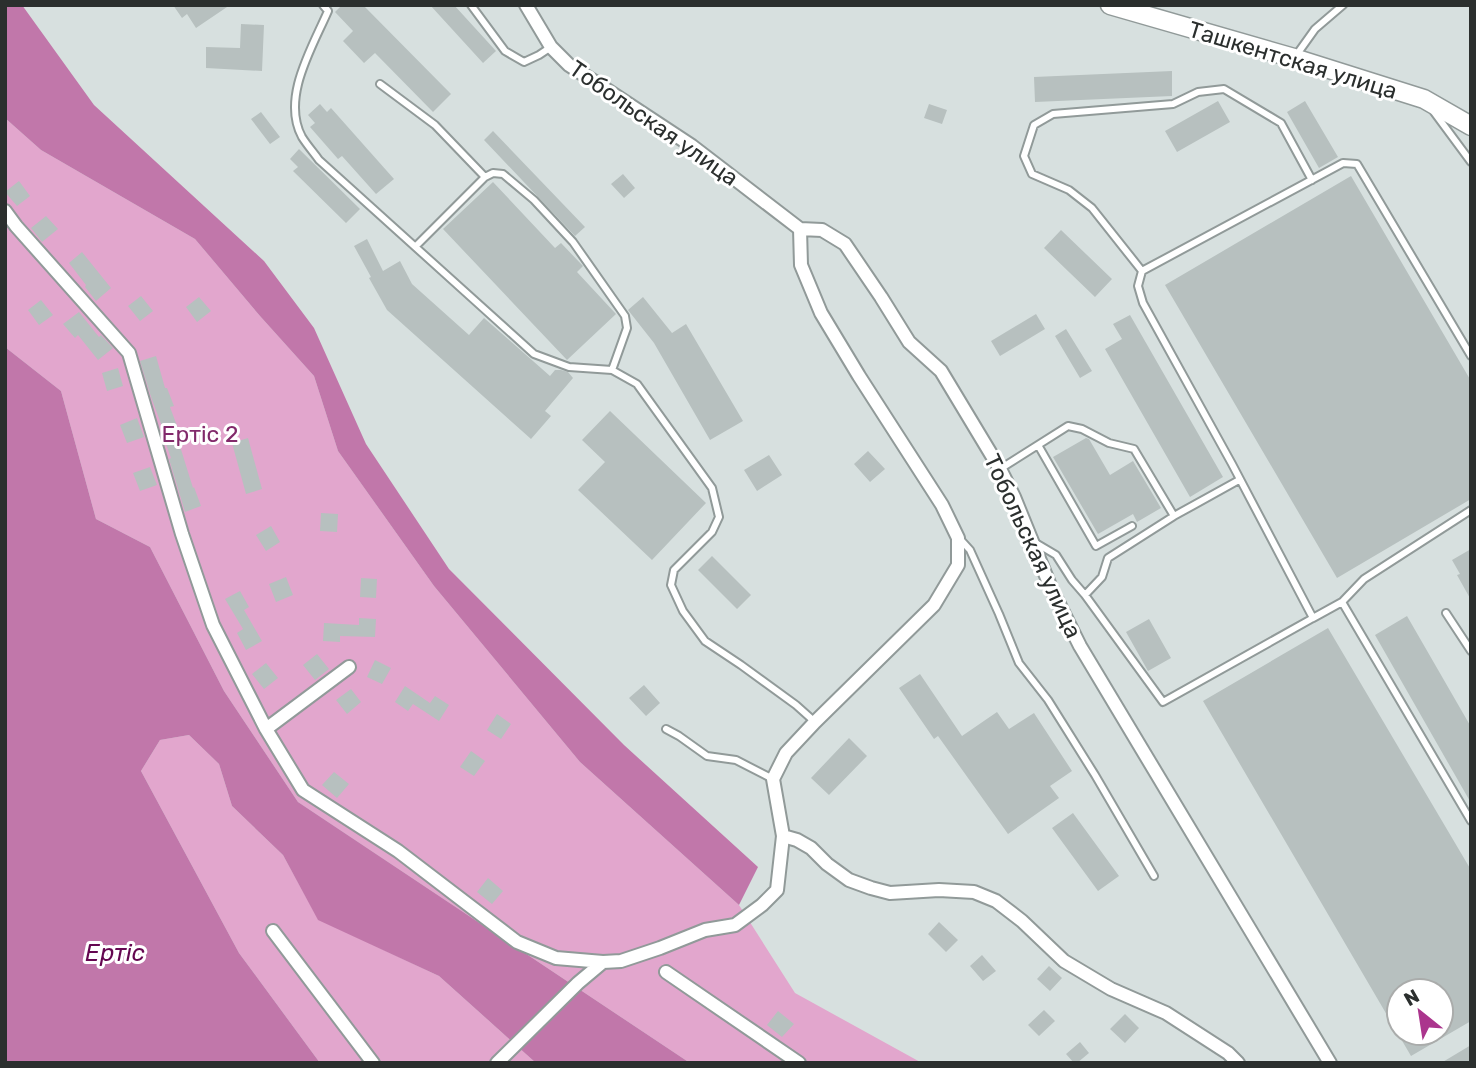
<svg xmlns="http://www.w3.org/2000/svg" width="1476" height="1068" viewBox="0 0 1476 1068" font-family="Rubik,sans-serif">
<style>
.green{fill:#e2a6cd}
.water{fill:#c177aa}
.building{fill:#b7c0bf;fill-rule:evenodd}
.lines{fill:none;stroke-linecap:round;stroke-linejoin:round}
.lane-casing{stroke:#919a99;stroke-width:10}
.street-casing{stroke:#919a99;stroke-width:16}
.secondary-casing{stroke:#919a99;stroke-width:21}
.lane{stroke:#fff;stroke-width:6}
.street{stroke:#fff;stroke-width:12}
.secondary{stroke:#fff;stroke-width:18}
.labels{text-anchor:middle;stroke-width:6;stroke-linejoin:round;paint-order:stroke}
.street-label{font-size:23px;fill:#2b2f2e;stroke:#fff}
.park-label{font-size:23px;fill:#822a6b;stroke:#fff}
.water-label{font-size:24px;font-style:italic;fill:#640650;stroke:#fff}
</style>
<rect width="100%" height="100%" fill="#d7e0df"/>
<path class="green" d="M5,118L41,150L195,239L260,316L314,376L338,451L434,586L580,762L739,905L795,993L922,1063H690L298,802L224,691L150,547L96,519L61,391L5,347Z
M189,735L219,764L232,806L283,855L318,919L439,976L536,1063H320L239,953L141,771L160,740Z"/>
<path class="water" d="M5,5H22L94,105L264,261L314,328L366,444L449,569L624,745L758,867L739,905L580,762L434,586L338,451L314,376L260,316L195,239L41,150L5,118Z
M5,347L61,391L96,519L150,547L224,691L298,802L690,1063H536L439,976L318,920L283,855L232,806L219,764L189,735L160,740L141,771L239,953L320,1063H5Z"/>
<path class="building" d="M173,5H230L196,28L187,14L182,18Z
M342,5H363L451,94L433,112L375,53L364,63L343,41L353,31L335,12Z
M430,5H454L496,51L483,63Z
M241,24L264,25L262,71L206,68V47L240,48Z
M1172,71V96L1035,102L1034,77Z
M1218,101L1230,122L1177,152L1165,131Z
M1305,101L1338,157L1319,168L1287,112Z
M320,104L327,112L331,108L394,179L376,194L342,156L338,159L310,127L315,123L308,115Z
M929,104L947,110L942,124L924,118Z
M261,112L280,137L270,144L251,119Z
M493,131L585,227L575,236L484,140Z
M299,149L360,209L346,223L293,171L298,167L290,159Z
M623,174L635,188L624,198L611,184Z
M1351,176L1471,381V499L1337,578L1165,285Z
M19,181L30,196L17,206L5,192Z
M493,182L555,248L561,243L583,266L577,272L616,314L567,360L443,229Z
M46,216L58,229L42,242L31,228Z
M1061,230L1112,279L1095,297L1044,248Z
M367,239L383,271L400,261L412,284L469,335L484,318L550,376L555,370H561L568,372L573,378L545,411L551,416L531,439L387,310L369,278L371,277L354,246Z
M82,252L111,288L96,301L85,287L86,285L69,263Z
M141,296L153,311L140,321L128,306Z
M199,297L211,311L197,322L186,307Z
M643,297L672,333L686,324L743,421L710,440L654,343L628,310Z
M41,300L53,315L39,325L28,310Z
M79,312L99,337L101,335L113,348L98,360L78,335L75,338L63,324Z
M1036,314L1045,329L1000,356L991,341Z
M1130,315L1223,477L1190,497L1105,349L1122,339L1113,324Z
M1066,329L1092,371L1080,378L1055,336Z
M156,356L165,388H167L174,406L170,407L183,442L179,443L193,488L194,487L201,506L185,512L169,459L171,458L161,430L163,429L151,397L140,361Z
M118,368L123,386L107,391L102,373Z
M610,411L706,503L652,560L578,490L605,462L582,440Z
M137,418L144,437L127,443L120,425Z
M248,438L262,489L246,494L232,443Z
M1086,438L1089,439L1110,475L1133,461L1161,508L1137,522L1133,514L1098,534L1053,457Z
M868,451L885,469L870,482L854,464Z
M769,455L782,475L757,491L744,470Z
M150,467L157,485L140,491L133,473Z
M321,513L338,514L337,532L320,531Z
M271,526L280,542L266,551L256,535Z
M1471,549V600L1457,575L1460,574L1452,560Z
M712,556L751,595L737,609L698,570Z
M286,577L293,595L276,602L269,584Z
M361,578L377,579L376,598L360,597Z
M240,591L249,607L244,610L262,641L246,650L237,633L243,629L225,599Z
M1407,616L1471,727V803L1375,635Z
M359,618L376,619L375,637L340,636V642L323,641L324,623L359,625Z
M1149,619L1171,658L1148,671L1126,632Z
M1328,628L1471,870V1021L1411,1056L1203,701ZM1399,991H1441V1033H1399Z
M317,654L329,669L315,680L303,665Z
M375,660L391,668L382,684L367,677Z
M266,663L278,678L264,689L252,674Z
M920,674L962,736L997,712L1009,729L1034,713L1072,771L1050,786L1059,798L1008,834L938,736L934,739L899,688Z
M644,685L660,703L646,716L629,698Z
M405,686L430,703L435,696L449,705L439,721L413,704L408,711L395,702Z
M351,689L361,702L347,714L336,700Z
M497,714L511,724L501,739L487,730Z
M849,738L867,756L829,795L811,778Z
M471,751L485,761L474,776L460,767Z
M334,772L349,784L337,798L322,785Z
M1073,813L1119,876L1098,891L1052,828Z
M488,878L503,891L492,904L477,892Z
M939,922L958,940L946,952L928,934Z
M982,955L996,971L983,981L970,966Z
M1049,966L1062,978L1050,991L1037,979Z
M1044,1010L1055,1021L1039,1036L1028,1025Z
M778,1011L794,1024L782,1037L767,1025Z
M1125,1014L1139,1028L1125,1043L1110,1029Z
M1080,1042L1089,1053L1077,1063H1074L1066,1054Z
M1471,1045V1063H1441Z"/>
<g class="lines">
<defs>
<path id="lane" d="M323,5L328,11C312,48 281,98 302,137C307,145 314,153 319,160L534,354L569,367L612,370L637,384L712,488L719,517L712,532L674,570L671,585L683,611L705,641L741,665L796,705L815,722
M471,5L505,51L524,62L539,55L551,47
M1295,57L1315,29L1343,5
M380,84L435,125L485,177
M1434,112L1471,162
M416,246L485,177L493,173L503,174L534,200L573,242L625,316L627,328L612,370
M1142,271L1092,208L1069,190L1032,174L1024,156L1034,125L1053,114L1173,104L1198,92L1224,89L1281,123L1312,180
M1038,445L1096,546L1132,526
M1000,469L1068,426L1082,429L1109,443L1134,449L1174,516
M1239,480L1174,516L1108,558L1102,577L1085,595L1163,702L1313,618L1232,464L1143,303L1138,286L1142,271L1343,163L1357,164L1471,356
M960,539L970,550L999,614L1019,663L1048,700L1095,775L1154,876
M1034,542L1056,555L1072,580L1085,595
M1342,602L1471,821
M1446,613L1471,651
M1313,618L1342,602L1364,579L1471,510
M666,729L679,736L707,756L736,760L773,779"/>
<path id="street" d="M526,5L551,47L569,65L692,146L800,229L822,230L845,244L881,297L909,342L941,371L1000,469L1014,497L1051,588L1080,646L1330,1063
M5,211L16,226L129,353L182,534L213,625L266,729L303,790L398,851L517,942L556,958L603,962L621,961L660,948L705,930L735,925L762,905L777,890L783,836L773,779L786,753L815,722L934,605L958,565V538L942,505L859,376L821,313L801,265L800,229
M266,729L349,667
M783,836L797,840L811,848L827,864L849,880L871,888L890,893L939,890L974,892L996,901L1022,921L1064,961L1111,989L1166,1013L1228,1053L1238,1063
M273,931L373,1063
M666,972L799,1063
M497,1063L578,983L603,962"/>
<path id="secondary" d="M1110,5L1294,58L1424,99L1471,126"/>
</defs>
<use href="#lane" class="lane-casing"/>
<use href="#street" class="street-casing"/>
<use href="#secondary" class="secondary-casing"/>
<use href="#lane" class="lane"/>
<use href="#street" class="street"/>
<use href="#secondary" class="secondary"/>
</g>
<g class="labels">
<g class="street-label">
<text transform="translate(1293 60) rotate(17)" y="8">Ташкентская улица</text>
<text transform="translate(654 123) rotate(35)" y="8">Тобольская улица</text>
<text transform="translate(1033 546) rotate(65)" y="8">Тобольская улица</text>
</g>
<g class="park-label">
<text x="200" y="442">Ертіс 2</text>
</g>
<g class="water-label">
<text x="115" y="961">Ертіс</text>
</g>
</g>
<rect width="1476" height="1068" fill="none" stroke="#2b2f2e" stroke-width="14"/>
<g transform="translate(1420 1012) rotate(330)"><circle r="33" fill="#ffffff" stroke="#aaacab" stroke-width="2"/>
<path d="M0-5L12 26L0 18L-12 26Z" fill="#ab358d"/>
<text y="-10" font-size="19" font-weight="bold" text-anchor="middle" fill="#2b2f2e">N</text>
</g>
</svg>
